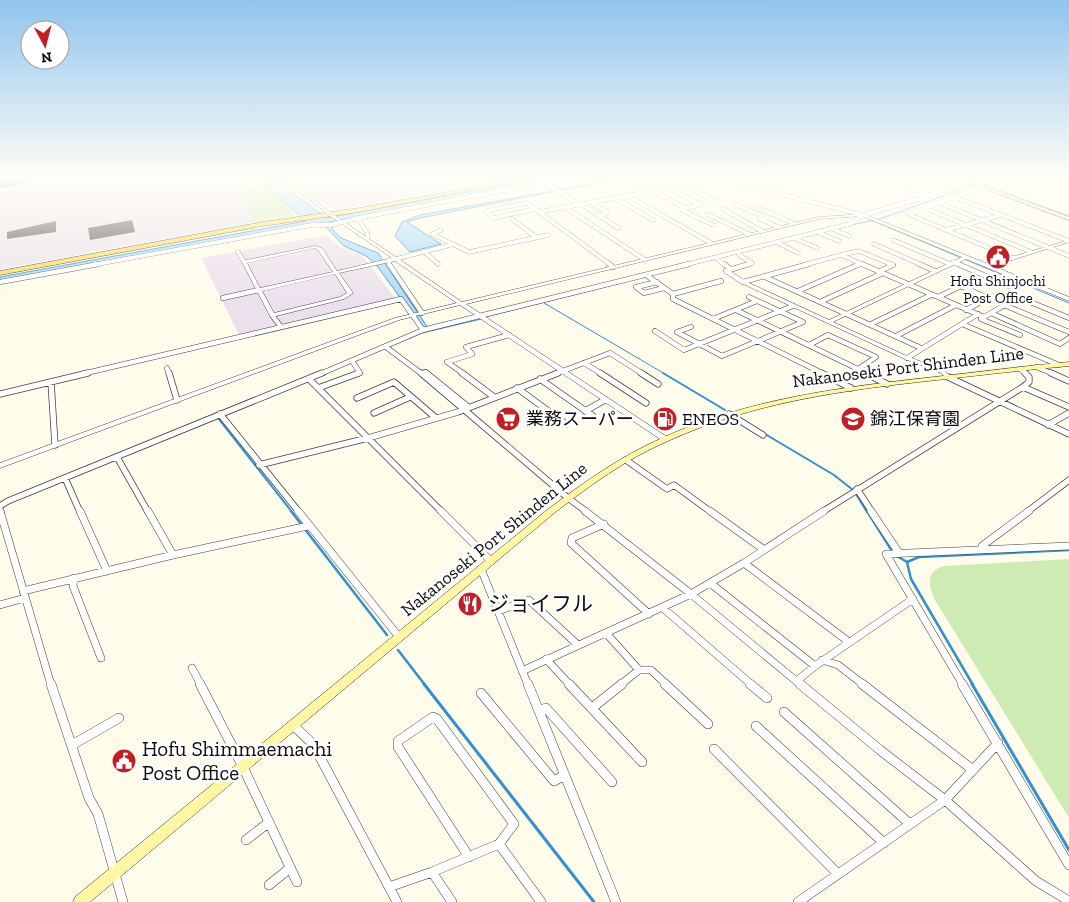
<svg xmlns="http://www.w3.org/2000/svg" width="1069" height="902" viewBox="0 0 1069 902" font-family="'Zilla Slab','Noto Sans JP',serif">
<style>
.industrial{fill:#ebe0ec}
.green{fill:#cfebb4}
.water{fill:#aedbf8;stroke:#328fd2}
.lines{fill:none;stroke-linecap:round;stroke-linejoin:round}
.stream-far3{stroke:#328fd2;stroke-width:1}
.stream-far2{stroke:#328fd2;stroke-width:2}
.stream-far1{stroke:#328fd2;stroke-width:2.5}
.stream{stroke:#328fd2;stroke-width:3}
.building{fill:#554d48}
.minor-far4-casing{stroke:#3f3f3f;stroke-width:4.5}
.minor-far3-casing{stroke:#3f3f3f;stroke-width:5.5}
.minor-far2-casing{stroke:#3f3f3f;stroke-width:7}
.minor-far1-casing{stroke:#3f3f3f;stroke-width:8}
.minor-casing{stroke:#3f3f3f;stroke-width:10}
.tertiary-casing{stroke:#3f3f3f;stroke-width:1}
.secondary-casing{stroke:#2e2e2e;stroke-width:1}
.primary-casing{stroke:#1d1d1d;stroke-width:1}
.minor-far4{stroke:#fff;stroke-width:4}
.minor-far3{stroke:#fff;stroke-width:4.5}
.minor-far2{stroke:#fff;stroke-width:5.5}
.minor-far1{stroke:#fff;stroke-width:7}
.minor{stroke:#fff;stroke-width:9}
.tertiary{fill:#fff;fill-rule:evenodd}
.secondary{fill:#fff7a6;fill-rule:evenodd}
.primary{fill:#feda5d;fill-rule:evenodd}
.labels{text-anchor:middle;stroke-width:5;stroke-linejoin:round;paint-order:stroke}
.far-poi-label{font-size:15px;fill:#0c0c0c;stroke:#fff}
.street-label{font-size:18px;fill:#0c0c0c;stroke:#fff}
.poi-label{font-size:18px;fill:#0c0c0c;stroke:#fff;text-anchor:start}
.near-poi-label{font-size:21px;fill:#0c0c0c;stroke:#fff;text-anchor:start}
</style>
<rect width="100%" height="100%" fill="#fffceb"/>
<path class="industrial" d="M0,178H256L264,185L247,188L240,197L256,222L0,269Z
M288,178H515L338,210L311,197Z
M326,235L340,247L363,257L396,299L240,337L201,258Z"/>
<path class="green" d="M264,185L293,212L294,216L256,222L240,197V192L247,188Z
M1069,559V818L935,600C927,584 926,570 945,566Z"/>
<path class="water" d="M256,178H274L326,218L545,178H563L329,222L333,230L341,238L378,253L428,328L423,329L377,266L366,256L344,246L322,223L0,283V277L306,221Z
M623,178L420,218L407,222L441,244L410,252L395,236L402,222L420,215Z"/>
<g class="lines">
<path class="stream-far3" d="M966,178L976,181
M982,184L1069,216
M871,220L1069,303
M851,225L880,219L973,185
M544,303L665,374
M485,317L621,283
M324,374L422,333L481,319"/>
<path class="stream-far2" d="M663,373L725,410
M323,375L327,373
M218,418L292,512
M765,434L834,475L853,490
M856,494L867,512"/>
<path class="stream-far1" d="M291,511L301,524
M867,511L892,551
M304,528L387,635
M895,555L907,562L919,557L1069,550
M907,562L911,579L973,685
M398,650L425,685"/>
<path class="stream" d="M424,684L594,902
M972,684L1069,850"/>
</g>
<path class="building" d="M3,178H28V183L0,189V182H3Z
M132,220L135,232L90,240L88,228Z
M56,221V232L7,239V232Z"/>
<g class="lines">
<defs>
<path id="minor-far4" d="M717,178L859,214
M882,178L930,195
M893,181L908,178
M545,183L578,204
M678,183L718,202
M749,183L743,181L759,178
M667,187L700,205L680,209L713,225
M983,187L908,214L1013,258
M653,191L685,208
M628,196L711,243
M955,197L1069,241
M615,198L653,220
M591,202L608,213L599,216
M527,203L535,209L493,218L486,211Z
M940,203L1069,256
M581,204L618,228
M736,205L762,216L760,219L778,227
M565,207L645,260
M758,208L793,223
M925,208L1031,252
M535,209L611,265
M723,209L762,231
M539,212L653,191L699,178
M707,214L749,234
M358,218L368,235L367,239
M512,219L536,237
M831,228L849,236
M441,230L432,234L469,252L548,235
M946,230L1002,215
M817,232L839,241
M794,238L817,248
M893,240L950,264
M776,242L798,253
M874,244L922,265
M424,251L438,264
M238,252L244,262
M739,255L752,263L745,265
M841,255L859,251L893,265
M396,259L454,244
M389,260V265
M718,260L725,265
M953,262L960,265
M92,265L312,225H331L358,218L569,178
M684,265L850,224L863,215L919,199L968,181
M804,265L841,255L864,265
M857,265L860,264"/>
<path id="minor-far3" d="M389,264L422,313
M609,264L613,267
M724,264L731,269
M749,264L726,271L743,282L809,264
M862,264L984,317
M919,264L935,271
M958,264L1009,286L1017,283
M878,272L893,265L890,264
M646,275L673,294V299L824,374
M765,277L921,348
M0,282L99,264
M657,282L636,287L644,293L664,288
M987,284L997,280
M798,291L860,264
M673,294L721,281
M938,297L961,286L988,298L966,310
M223,298L259,290
M822,301L883,273
M1004,305L1069,332
M736,310L868,374
M991,313L1060,344L1069,338
M272,315L281,327
M713,319L757,301
M871,324L931,295
M962,324L1059,365
M691,327L677,332L722,356L803,322L749,297
M655,331L684,350L793,306
M1020,335L981,319L1018,297L1069,318
M896,336L956,305
M809,345L828,335L876,357L858,369
M386,347L422,374
M907,358L978,314
M352,361L360,373L356,374
M447,362L472,354L466,347L509,335
M447,362L464,374
M584,363L602,374
M1036,367L1054,374
M167,368L169,374
M1020,369L1026,374
M425,372L428,374
M82,374L401,299L423,330
M320,374L423,330L689,264
M555,374L610,353L643,374"/>
<path id="minor-far2" d="M169,373L177,400
M421,373L568,498L587,512
M426,373L468,407
M462,373L494,397
M600,373L646,403
M641,373L658,384
M821,373L851,388
M865,373L887,384
M1051,373L1069,381
M948,377L1069,434
M309,379L442,512
M540,379L593,416
M51,382L55,445
M1023,387L1069,407
M318,388L359,373
M517,388L566,424
M0,394L88,373
M357,398L394,382L436,418
M585,411L605,400
M374,413L410,397
M220,414L299,512
M729,414L763,435
M1048,425L1069,413
M117,457L148,512
M626,460L667,489L674,485L711,512
M259,465L368,438L458,412L558,373
M65,478L80,512
M857,489L872,512
M0,506L8,501L322,373
M0,510L1,512
M822,512L1023,387L1029,382V377L1025,373
M1027,512L1069,480"/>
<path id="minor-far1" d="M0,511L51,685
M80,511L107,571
M148,511L173,555
M298,511L399,637
M441,511L491,561
M585,511L691,594L801,685
M710,511L763,549
M871,511L899,553
M604,524L572,538L571,543L649,614
M982,549V546L1029,511
M744,563L849,642
M481,569L528,685
M74,578L73,586L101,658
M710,583L815,666
M23,591L173,555L308,526
M0,605L25,598
M663,608L752,685
M498,611L529,600L578,645
M606,633L639,670H651L667,685
M546,659L570,685
M822,660L838,665L864,685
M192,668L201,685
M522,671L691,594L744,563L824,511
M798,680L815,666L913,599
M620,685L639,670
M963,685L886,554L1069,546"/>
<path id="minor" d="M51,684L89,798L98,814L123,902
M200,684L243,767L297,882
M528,684L616,902
M569,684L642,762
M665,684L708,724
M750,684L767,698
M800,684L880,750L945,800L1036,881L1069,901
M862,684L973,770
M962,684L1069,865
M481,693L554,781L565,775
M592,708L622,684
M539,711L546,708L612,782
M784,712L910,824
M293,725L313,744L389,887L432,872L452,902
M756,726L884,843
M72,745L119,718
M714,749L838,874
M246,840L268,823
M469,857L398,747V741L433,717L437,719L514,824L499,844
M432,872L499,844L541,902
M269,885L290,868
M389,887L397,902
M798,902L945,800L998,743"/>
<path id="tertiary" d="M282,178H286L331,213L462,302L819,217L864,214L988,264L1069,240V242L993,266L1069,297V301L966,259L833,322L909,357L945,371L951,377L948,379L946,378L941,373L905,359L741,283V281H745L829,320L962,257L862,216L819,219L466,304L667,437L668,439L667,441H663L460,305L399,320L0,468V463L395,318L457,303L395,261L339,273L353,293L344,299L272,317L270,316L242,262V261L315,246L322,248L337,271L392,258L329,215ZM315,248L318,250L333,272L260,288L247,263ZM335,274L347,293L340,297L274,313L262,291Z"/>
<path id="secondary" d="M956,178H961L1069,217V220Z
M1069,362V366C1025,370 981,375 937,380C845,390 753,402 668,441C626,459 589,486 553,514L90,902H73L75,897L547,510C583,483 621,456 662,438C747,399 842,387 934,377C979,372 1024,366 1069,362Z"/>
<path id="primary" d="M525,178H533L359,212L263,226L0,275V271L263,222L359,208Z"/>
</defs>
<use href="#minor-far4" class="minor-far4-casing"/>
<use href="#minor-far3" class="minor-far3-casing"/>
<use href="#minor-far2" class="minor-far2-casing"/>
<use href="#minor-far1" class="minor-far1-casing"/>
<use href="#minor" class="minor-casing"/>
<use href="#tertiary" class="tertiary-casing"/>
<use href="#secondary" class="secondary-casing"/>
<use href="#primary" class="primary-casing"/>
<use href="#minor-far4" class="minor-far4"/>
<use href="#minor-far3" class="minor-far3"/>
<use href="#minor-far2" class="minor-far2"/>
<use href="#minor-far1" class="minor-far1"/>
<use href="#minor" class="minor"/>
<use href="#tertiary" class="tertiary"/>
<use href="#secondary" class="secondary"/>
<use href="#primary" class="primary"/>
</g>
<linearGradient id="sky" x2="0" y2="1"><stop stop-color="#91c4ee"/><stop offset="0.59" stop-color="#fffef6"/><stop offset="1" stop-color="#fffef6" stop-opacity="0"/></linearGradient>
<rect width="1069" height="304" fill="url(#sky)"/>
<defs>
<symbol id="civic-disc" viewBox="-11 -11 22 22"><circle r="9.5" fill="#c11f24" stroke="#fff"/><path d="M-.6-6.5H3V-4.5H.6V-3L4-1V1h2V6H-6V1h2V-1L-.6-3ZM-1.2 2.5V6h2.4V2.5Z" fill="#fff"/></symbol>
<symbol id="supermarket-disc" viewBox="-11 -11 22 22"><circle r="9.5" fill="#c11f24" stroke="#fff"/><path d="M-6-5.5h2.5l.6 2H6L4.5 2H-2.5L-4.4-4H-6ZM-1.5 3.2a1.3 1.3 0 1 0 .1 0ZM3 3.2a1.3 1.3 0 1 0 .1 0Z" fill="#fff"/></symbol>
<symbol id="fuel-disc" viewBox="-11 -11 22 22"><circle r="9.5" fill="#c11f24" stroke="#fff"/><path d="M-5.5-6h7V0h2V4h1.3V-2.5L3-4.5l.8-.8L6-3V5H2.5V1h-1V6h-7ZM-4.2-4.7v3.2H.2V-4.7Z" fill="#fff"/></symbol>
<symbol id="school-disc" viewBox="-11 -11 22 22"><circle r="9.5" fill="#c11f24" stroke="#fff"/><path d="M0-5L7-2L0 1L-7-2ZM-4 1L0 2.5L4 1V4Q0 6-4 4Z" fill="#fff"/></symbol>
<symbol id="restaurant-disc" viewBox="-11 -11 22 22"><circle r="9.5" fill="#c11f24" stroke="#fff"/><path d="M-5-6h1v4h1v-4h1v4h1v-4h1v5L-1.5 .5V6h-2V.5L-5-1ZM5-6V6H3V1.5H1.5Q1.5-4 5-6Z" fill="#fff"/></symbol>
</defs>
<g fill-rule="evenodd">
<use href="#civic-disc" x="984" y="243" width="28" height="28"/>
<use href="#supermarket-disc" x="494" y="405" width="28" height="28"/>
<use href="#fuel-disc" x="651" y="405" width="28" height="28"/>
<use href="#school-disc" x="839" y="405" width="28" height="28"/>
<use href="#restaurant-disc" x="456" y="590" width="28" height="28"/>
<use href="#civic-disc" x="110" y="747" width="28" height="28"/>
</g>
<g class="labels">
<g class="far-poi-label">
<text x="998" y="286">Hofu Shinjochi<tspan x="998" dy="17">Post Office</tspan></text>
</g>
<g class="street-label">
<text transform="translate(908 367) rotate(-7)" y="6">Nakanoseki Port Shinden Line</text>
<text transform="translate(494 539) rotate(-39)" y="6">Nakanoseki Port Shinden Line</text>
</g>
<g class="poi-label">
<text x="526" y="425">業務スーパー</text>
<text x="682" y="425">ENEOS</text>
<text x="870" y="425">錦江保育園</text>
</g>
<g class="near-poi-label">
<text x="488" y="611">ジョイフル</text>
<text x="142" y="756">Hofu Shimmaemachi<tspan x="142" dy="24">Post Office</tspan></text>
</g>
</g>
<g transform="translate(45 45) rotate(173)"><circle r="24" fill="#ffffff" stroke="#9e9e9e"/>
<path d="M0-4L9 19L0 12L-9 19Z" fill="#c11f24"/>
<text y="-8" font-size="14" font-weight="bold" text-anchor="middle" fill="#0c0c0c">N</text>
</g>
</svg>
